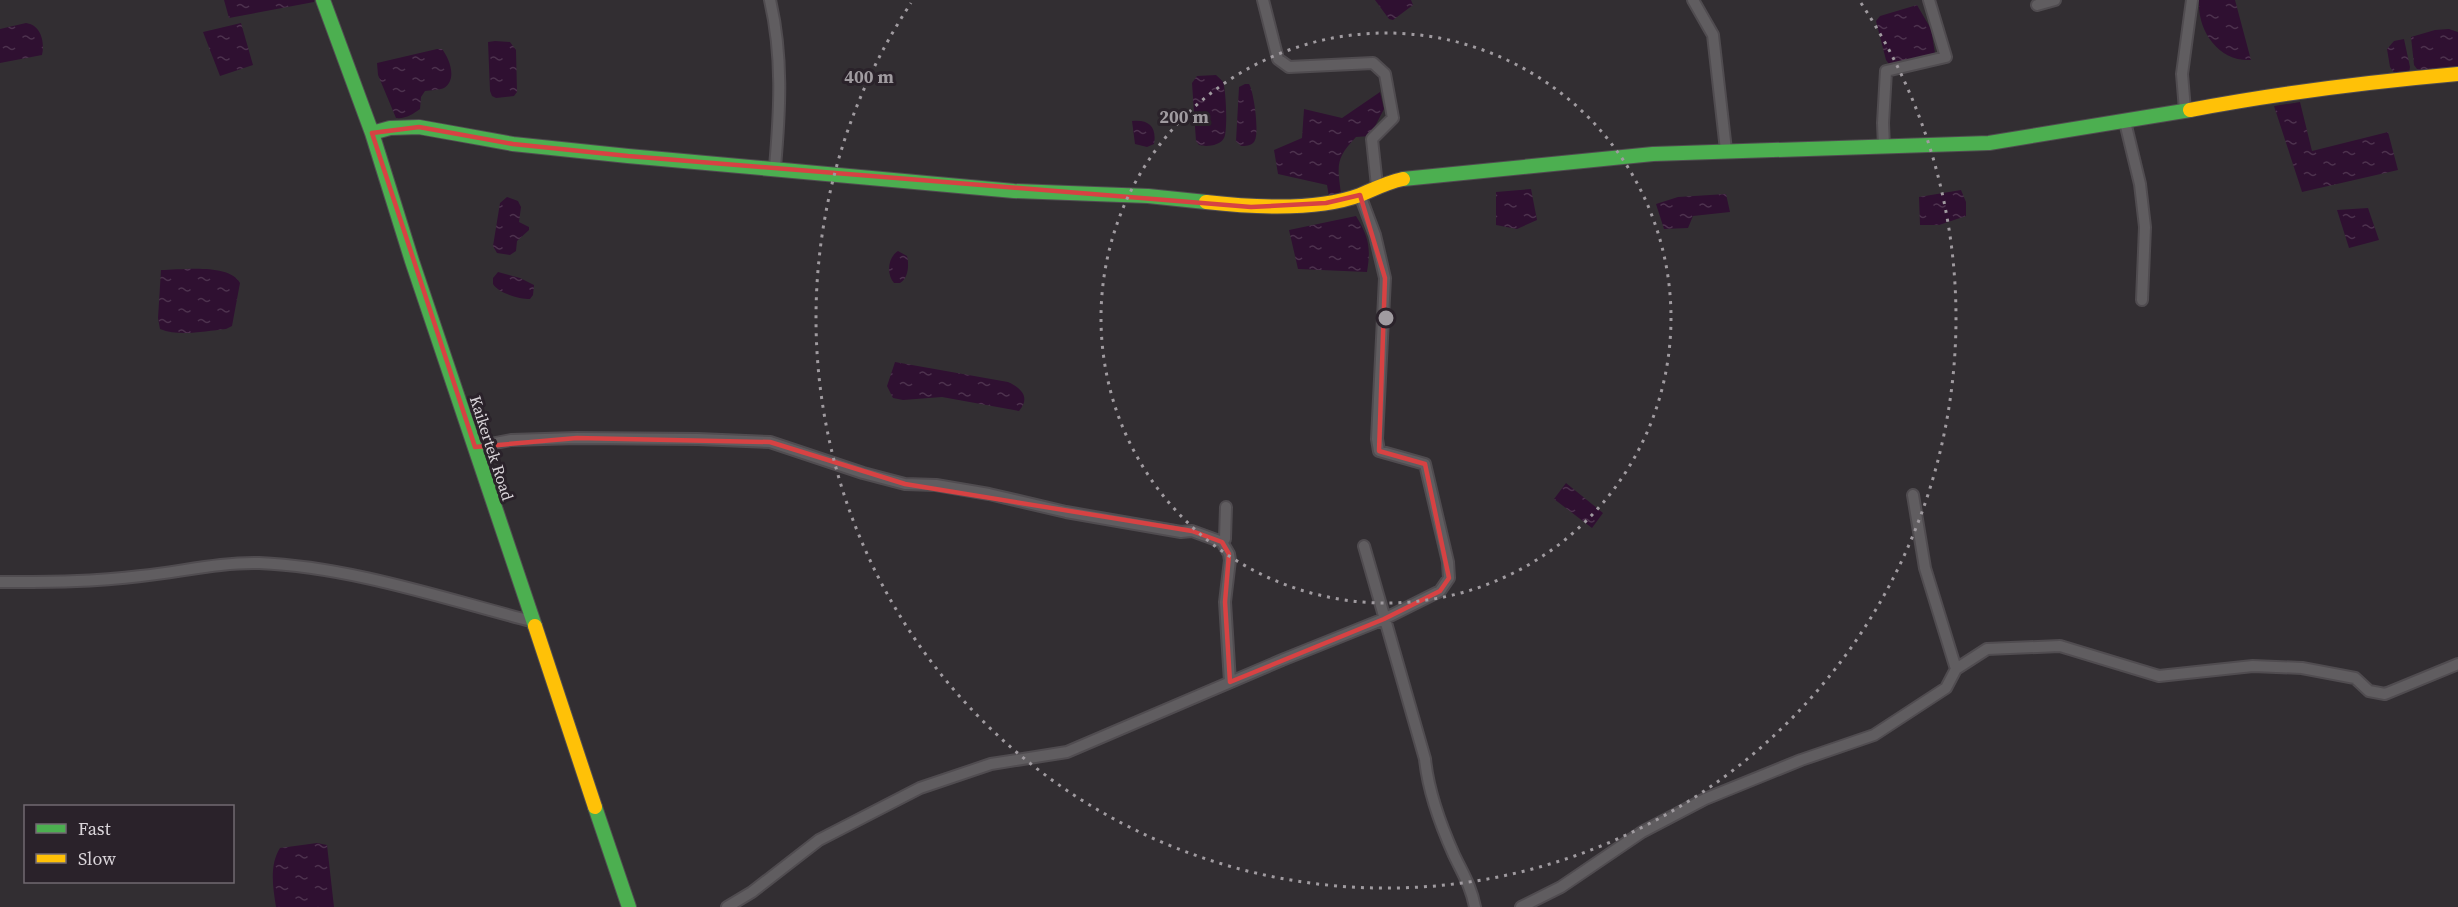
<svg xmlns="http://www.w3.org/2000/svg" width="2458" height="907" viewBox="0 0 2458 907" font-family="'Source Serif 4',serif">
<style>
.water{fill:url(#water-ripples)}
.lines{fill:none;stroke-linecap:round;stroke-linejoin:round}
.street-casing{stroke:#504c50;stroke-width:14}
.fast-casing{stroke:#504c50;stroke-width:16}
.slow-casing{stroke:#504c50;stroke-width:16}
.street{stroke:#605d60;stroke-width:10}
.fast{stroke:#4caf50;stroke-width:14}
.slow{stroke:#ffc107;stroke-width:14}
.marked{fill:none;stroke:#d74243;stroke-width:4.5;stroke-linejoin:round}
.ring{fill:none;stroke:#a09ba0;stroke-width:3;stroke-dasharray:3 6}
.labels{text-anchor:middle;stroke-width:6;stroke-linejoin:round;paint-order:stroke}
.street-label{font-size:16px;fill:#dbd6db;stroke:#2a222a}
.centre{fill:#a09ba0;stroke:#2a222a;stroke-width:3}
.ring-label{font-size:18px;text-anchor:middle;font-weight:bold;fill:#a09ba0;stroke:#2a222a;stroke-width:6;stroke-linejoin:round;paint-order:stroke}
</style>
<defs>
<pattern id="water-ripples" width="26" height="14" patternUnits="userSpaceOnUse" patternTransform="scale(1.5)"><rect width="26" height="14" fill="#2f1031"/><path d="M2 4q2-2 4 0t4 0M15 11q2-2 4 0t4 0" fill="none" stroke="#4d324e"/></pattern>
</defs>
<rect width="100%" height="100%" fill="#322e32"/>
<path class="water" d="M224,0H314V2L229,18Z
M1375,0H1411L1413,5L1393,20L1389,19Z
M2199,0H2235L2251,60C2219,62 2197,31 2199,0Z
M1917,5L1931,29L1935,53L1926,58L1889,64L1886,60L1876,21L1880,16Z
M26,23C41,25 45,42 42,55L0,63V29Z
M241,23L253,65L220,76L203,32Z
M2449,29L2458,32V67L2423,71L2417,69L2414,65L2411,37L2435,30Z
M2404,39L2410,67L2409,73H2394L2390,67L2387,49L2394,41Z
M495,41L510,42L516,50L517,92L514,96L496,98L492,96L490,91L488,42Z
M437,49H442C449,58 458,79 444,88C439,90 430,90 425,91L421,97L420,109C413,114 406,119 396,118L378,75L377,63Z
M1216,75C1218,77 1221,79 1223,82C1226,89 1228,131 1224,138C1220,146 1206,147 1199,145L1196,141L1192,83L1197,76Z
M1245,84H1249C1254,92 1260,135 1254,142C1251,146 1245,146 1241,146L1236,141L1239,87Z
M1380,92L1384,109L1370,136L1356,137C1336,158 1337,164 1341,193L1329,197L1327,185L1278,174L1274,150L1302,138L1304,109L1342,118Z
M2300,102L2312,151L2388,132L2398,170L2302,192L2274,106Z
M1132,121C1149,119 1157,127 1154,144L1147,147L1135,144Z
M1531,189L1537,220L1517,229L1496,225V192Z
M1961,190L1966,202V216L1939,225H1920L1919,197Z
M1726,194L1730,212L1693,216L1688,228L1664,229L1656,204L1678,197Z
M507,197L518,201L521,207L519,222L529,227V230L517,241L516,251L510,255L497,253L493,246L500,203Z
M2368,208L2379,240L2349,248L2337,210Z
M1356,216C1369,237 1371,248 1367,272L1298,269L1289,230Z
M898,251L907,256C909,264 909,278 900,283H894C886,274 888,257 898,251Z
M161,270C182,270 229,263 240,283L232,326L226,329C205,331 180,337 160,329L158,318Z
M498,272L520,278L534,285L533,295L530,299C519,299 498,293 493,284V278Z
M895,362L1008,382C1021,388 1031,397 1019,411L942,397L903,400L893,398L887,386Z
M1566,483L1603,513L1592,528L1554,499Z
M317,843L327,845L334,907H276C273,888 269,865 280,848Z"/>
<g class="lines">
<defs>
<path id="street" d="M770,0C783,56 780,110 775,167
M1263,0L1278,59L1289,67L1373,63L1385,74L1393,118L1372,139L1377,186
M1693,0L1713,35L1726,150
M2037,5L2055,0
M2185,110L2182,74L2192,0
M2125,122L2140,184L2145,227L2142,300
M1884,147L1883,123L1886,71L1946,57L1929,0
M475,447L511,440L577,438L698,439L770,442L863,473L905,484L936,485L989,494L1066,512L1181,532L1192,531L1222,542L1225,539L1226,507
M1222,542L1229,554L1230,560L1225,602L1230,682
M1364,546L1425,759C1428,790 1441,826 1454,855C1463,874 1471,886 1475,907
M0,582C47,582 95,582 141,576C180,572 220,562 259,563C351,567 442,598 531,621
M1956,669L1987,649L2060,646L2159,676L2253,666L2302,668L2355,678L2369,691L2385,694L2458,664
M727,907L752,892L819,840L920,788L991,764L1067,752L1282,660L1384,619L1440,591L1449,578L1448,562L1425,464L1379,451L1377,439L1385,278L1375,235L1360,195
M1521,907L1561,887L1642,832L1705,799L1801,760L1874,735L1946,688L1956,669L1925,568L1913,495"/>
<path id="fast" d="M323,0L372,133L412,261L535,626
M372,133L390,128L419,127L513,144L628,156L1014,191L1148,196L1206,202
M1403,179L1653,154L1989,143L2190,110
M595,807L629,907"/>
<path id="slow" d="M2190,110C2279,93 2368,82 2458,74
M1206,202C1250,207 1317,211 1360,195C1374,189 1388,182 1403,179
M535,626L595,807"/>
</defs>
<use href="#street" class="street-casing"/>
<use href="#fast" class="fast-casing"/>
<use href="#slow" class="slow-casing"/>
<use href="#street" class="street"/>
<use href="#fast" class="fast"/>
<use href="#slow" class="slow"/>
</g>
<path class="marked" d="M419,127L513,144L628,156L1251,207L1326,203L1360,195L1385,278L1379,451L1425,464L1449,578L1440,591L1384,619L1230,682L1225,602L1229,554L1222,542L1192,531L905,484L770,442L577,438L475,447L372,133Z"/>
<g class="ring">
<circle cx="1386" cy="318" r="285"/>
<path d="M1861 3A570 570 0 1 1 911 3"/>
</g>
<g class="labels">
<g class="street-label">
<text transform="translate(492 448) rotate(72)" y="6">Kaikertek Road</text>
</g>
</g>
<circle cx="1386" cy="318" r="9" class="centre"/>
<g class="ring-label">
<text x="869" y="83">400 m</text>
<text x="1184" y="123">200 m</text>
</g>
<rect x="24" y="805" width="210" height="78" fill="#2a222a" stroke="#716a71" stroke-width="1.5"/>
<rect x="36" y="824" width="30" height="9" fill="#4caf50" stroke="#716a71" stroke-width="1.5"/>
<text x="78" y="835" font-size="18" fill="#dbd6db">Fast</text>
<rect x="36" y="854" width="30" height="9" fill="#ffc107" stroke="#716a71" stroke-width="1.5"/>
<text x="78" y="865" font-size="18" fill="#dbd6db">Slow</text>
</svg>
